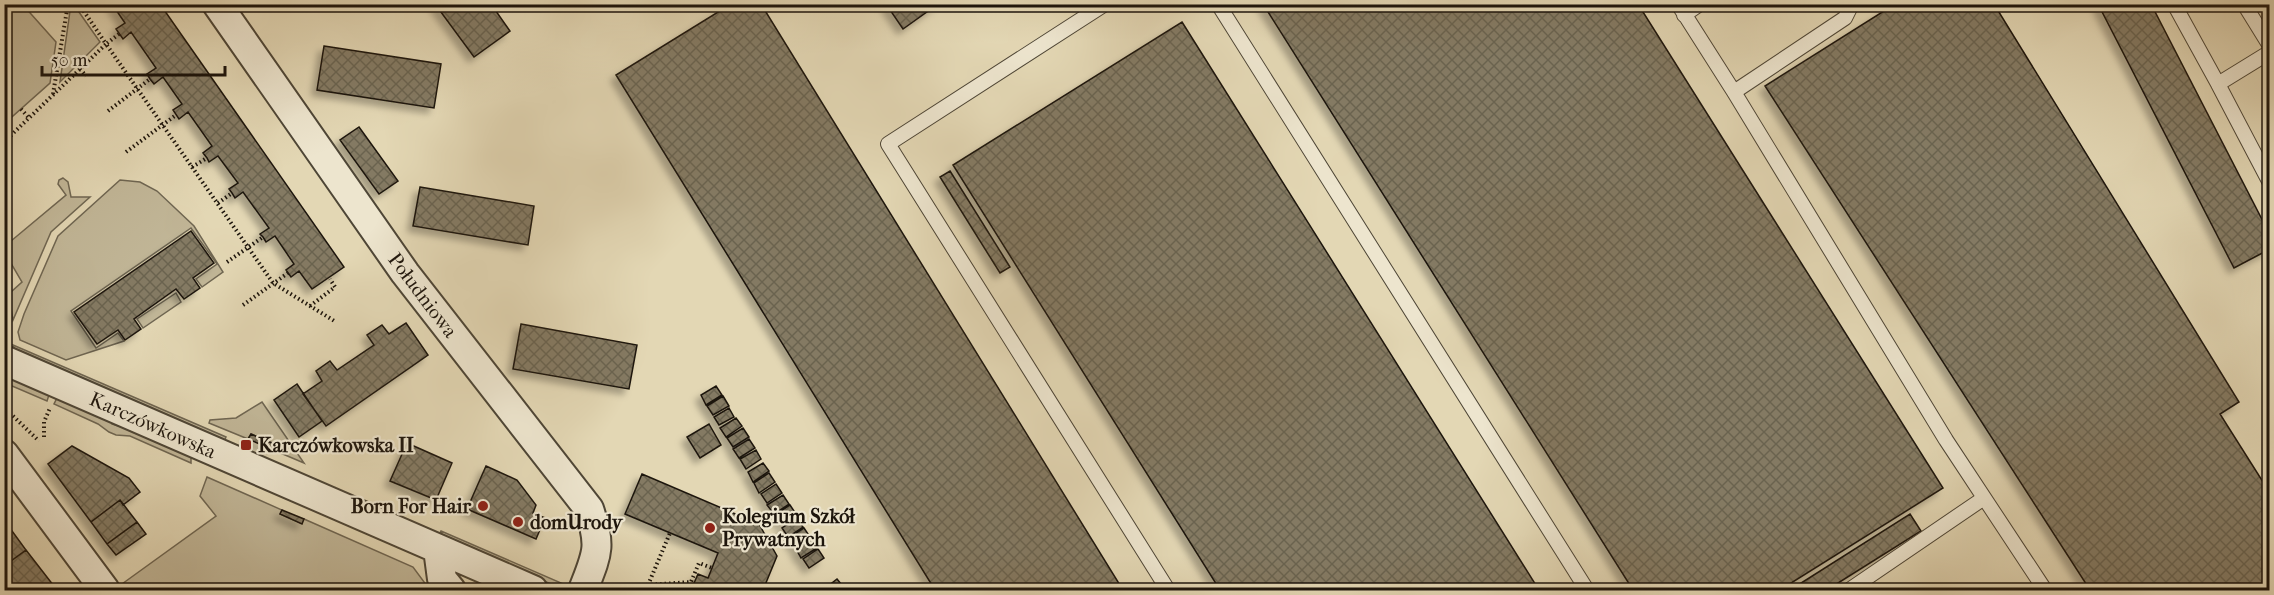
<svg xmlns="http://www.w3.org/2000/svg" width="2274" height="595" viewBox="0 0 2274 595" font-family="'IM FELL French Canon',serif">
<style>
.green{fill:#c1b697;stroke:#6f6652;stroke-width:1.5}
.building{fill:url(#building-cross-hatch);stroke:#1d150c;stroke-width:1.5;filter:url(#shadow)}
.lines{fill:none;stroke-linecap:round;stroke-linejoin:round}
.lane-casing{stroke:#4e4636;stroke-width:16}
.street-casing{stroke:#4e4636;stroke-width:32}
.path{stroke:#1d150c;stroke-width:4;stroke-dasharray:1.5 3;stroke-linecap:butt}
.lane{stroke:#ede5ce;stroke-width:14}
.street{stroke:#ede5ce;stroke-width:28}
.poi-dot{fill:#8f2418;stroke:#ede5ce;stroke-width:2}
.labels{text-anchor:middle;stroke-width:4.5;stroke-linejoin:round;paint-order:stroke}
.street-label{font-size:20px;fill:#1d150c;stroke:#ede5ce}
.poi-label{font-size:20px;font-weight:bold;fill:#1d150c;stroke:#ede5ce;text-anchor:start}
</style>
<defs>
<pattern id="building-cross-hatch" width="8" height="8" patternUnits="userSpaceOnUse" patternTransform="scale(1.5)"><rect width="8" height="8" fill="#847a63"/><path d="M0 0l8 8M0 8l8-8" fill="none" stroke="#6b6350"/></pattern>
<filter id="shadow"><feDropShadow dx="-5.5" dy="5.5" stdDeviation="3" flood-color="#0004"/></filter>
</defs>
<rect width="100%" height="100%" fill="#e3d7b4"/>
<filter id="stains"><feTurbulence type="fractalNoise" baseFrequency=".00333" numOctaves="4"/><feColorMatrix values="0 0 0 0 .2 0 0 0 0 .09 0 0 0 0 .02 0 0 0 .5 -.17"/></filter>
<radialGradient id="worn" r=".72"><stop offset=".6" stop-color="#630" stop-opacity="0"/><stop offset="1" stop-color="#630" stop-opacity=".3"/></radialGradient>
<path class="green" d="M5,4L23,5L56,42L50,83L5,123Z
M71,4L74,5L100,42L60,82Z
M63,178L68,182L71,197H90L51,232L13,320L9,296L11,292L22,282L5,253V246L66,195L58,184L59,180Z
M120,180L140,182L157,191L194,226L223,272L202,287L196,279L217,264L191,228L71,311L96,348L118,333L124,341L66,360L20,340L18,332L24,314L58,236Z
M176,293L181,302L143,328L137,319Z
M13,345L226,437L224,442L15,351Z
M4,375L49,395L47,401L5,383Z
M57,398L112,421V424L128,429L191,456V463L130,436L116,435L109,432L98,424L54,404Z
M262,402L304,463L271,449L273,443L251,434L248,439L209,423L210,420L236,418Z
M207,477L282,510L280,514L301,523L304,519L413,567L430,590H116L115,589L216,516L200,496Z
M441,531L568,586L560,588L439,535Z"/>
<path class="building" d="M112,4H160L344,267L312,289L299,271L291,277L286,270L294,264L275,236L266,242L263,237L260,234L269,228L243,192L235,198L232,193L229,189L238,183L218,156L209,162L207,158L203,153L212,146L188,112L179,119L173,110L182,104L163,77L154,84L150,79L147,74L156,68L131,32L123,39L116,29L125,23Z
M435,4H491L510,31L474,57Z
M731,4H761L1123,590H935L616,75Z
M886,4H938L903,29Z
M1263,4H1638L1943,488L1780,590H1633Z
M1895,4H1994L2239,402L2220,414L2270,493V590H2090L1765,86Z
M2098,4H2151L2270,235V249L2234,268Z
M1182,22L1539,590H1220L953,165Z
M324,46L441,64L434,108L317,90Z
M359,127L398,181L379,194L340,140Z
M950,171L1010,267L1000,273L940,177Z
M420,187L534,206L528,245L413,226Z
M191,231L214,263L193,278L200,288L184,299L176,289L134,319L141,329L125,340L118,330L97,344L74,312Z
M406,323L428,355L326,426L303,394L322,381L316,371L330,361L337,370L374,345L367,335L382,325L389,334Z
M521,324L637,345L629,389L513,369Z
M297,384L322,421L299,437L274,400Z
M716,386L722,395L706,405L701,395Z
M723,396L729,406L713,415L707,406Z
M729,408L734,417L719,425L714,417Z
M736,418L742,426L726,437L720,428Z
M709,424L721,445L700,458L687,437Z
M743,428L749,437L733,447L727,438Z
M251,434L274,444L271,449L248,439Z
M749,439L755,448L739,458L733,449Z
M407,443L452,463L436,500L390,481Z
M72,446L129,478L140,492L123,505L120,500L91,522L48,464Z
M756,450L761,459L746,469L740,459Z
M763,463L769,471L753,482L748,472Z
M486,466L517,480L536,505L533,513L545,518L536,539L467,509Z
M769,473L775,482L759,493L754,483Z
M642,474L759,524L777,556L763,590H691L698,574L708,578L718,553L625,514Z
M776,484L782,493L767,503L761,494Z
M783,495L789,504L774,514L767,505Z
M120,500L137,522L107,544L91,522Z
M790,505L796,514L781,524L775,515Z
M282,510L304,519L302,524L280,514Z
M1910,514L1921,531L1827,590H1802L1798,585Z
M797,518L803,527L788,537L782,528Z
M4,520L26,550L4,566Z
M137,522L146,534L116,555L107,544Z
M804,528L810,537L795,547L789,538Z
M811,539L817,548L801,558L796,549Z
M818,549L824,558L809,568L803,559Z
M26,550L57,590H6L4,566Z
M837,579L846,590H832L828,586Z"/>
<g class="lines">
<defs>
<path id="lane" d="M1105,4L888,144L1168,590
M1218,4L1587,590
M1678,4L1734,92L1946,440L2045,590
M2174,4L2218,84
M2244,4L2270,46
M1684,15L1700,4
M2270,52L2218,84L2270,183
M1734,92L1845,18L1852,4
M1849,590L1984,498"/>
<path id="street" d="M217,4L405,273L589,509C602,547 597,554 583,590
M4,360L533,590
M4,454L105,590
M438,549L442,579L451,590"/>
</defs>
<use href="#lane" class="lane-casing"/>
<use href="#street" class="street-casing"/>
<path class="path" d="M119,34L106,44L273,283L336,322
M80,69L86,76
M53,94L68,4
M21,109L29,118
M108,111L150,79
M4,142L106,44L79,4
M126,152L176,115
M192,167L207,158
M218,203L232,193
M227,262L263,237
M243,305L288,273
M310,306L335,287L330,279
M13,416L39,441
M44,437V422L50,408
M648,585L670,533
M645,590L648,585L691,582L699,563L712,568"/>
<use href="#lane" class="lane"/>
<use href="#street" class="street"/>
</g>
<g class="poi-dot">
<rect x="240" y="439" width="12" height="12" rx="3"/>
<circle cx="483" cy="506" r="6"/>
<circle cx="518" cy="522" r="6"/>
<circle cx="710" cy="528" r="6"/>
</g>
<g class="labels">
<g class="street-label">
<text transform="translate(423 295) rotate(53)" y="7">Południowa</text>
<text transform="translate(153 425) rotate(24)" y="7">Karczówkowska</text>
</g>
<g class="poi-label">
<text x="258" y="452">Karczówkowska II</text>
<text x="471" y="513" text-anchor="end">Born For Hair</text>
<text x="722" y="523">Kolegium Szkół<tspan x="722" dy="23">Prywatnych</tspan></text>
<text x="530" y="529">domUrody</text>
</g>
</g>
<rect width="2274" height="595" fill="none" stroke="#e3d7b4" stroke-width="24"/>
<rect x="6" y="6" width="2262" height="583" fill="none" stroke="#1d150c" stroke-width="3"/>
<rect x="12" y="12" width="2250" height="571" fill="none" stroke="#1d150c" stroke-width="1.5"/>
<path d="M42 66v9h183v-9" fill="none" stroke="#1d150c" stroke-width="3"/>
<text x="51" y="66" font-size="18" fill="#1d150c" stroke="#ede5ce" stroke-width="4.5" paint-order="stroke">50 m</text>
<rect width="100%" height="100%" filter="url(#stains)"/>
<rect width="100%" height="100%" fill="url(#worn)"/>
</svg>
